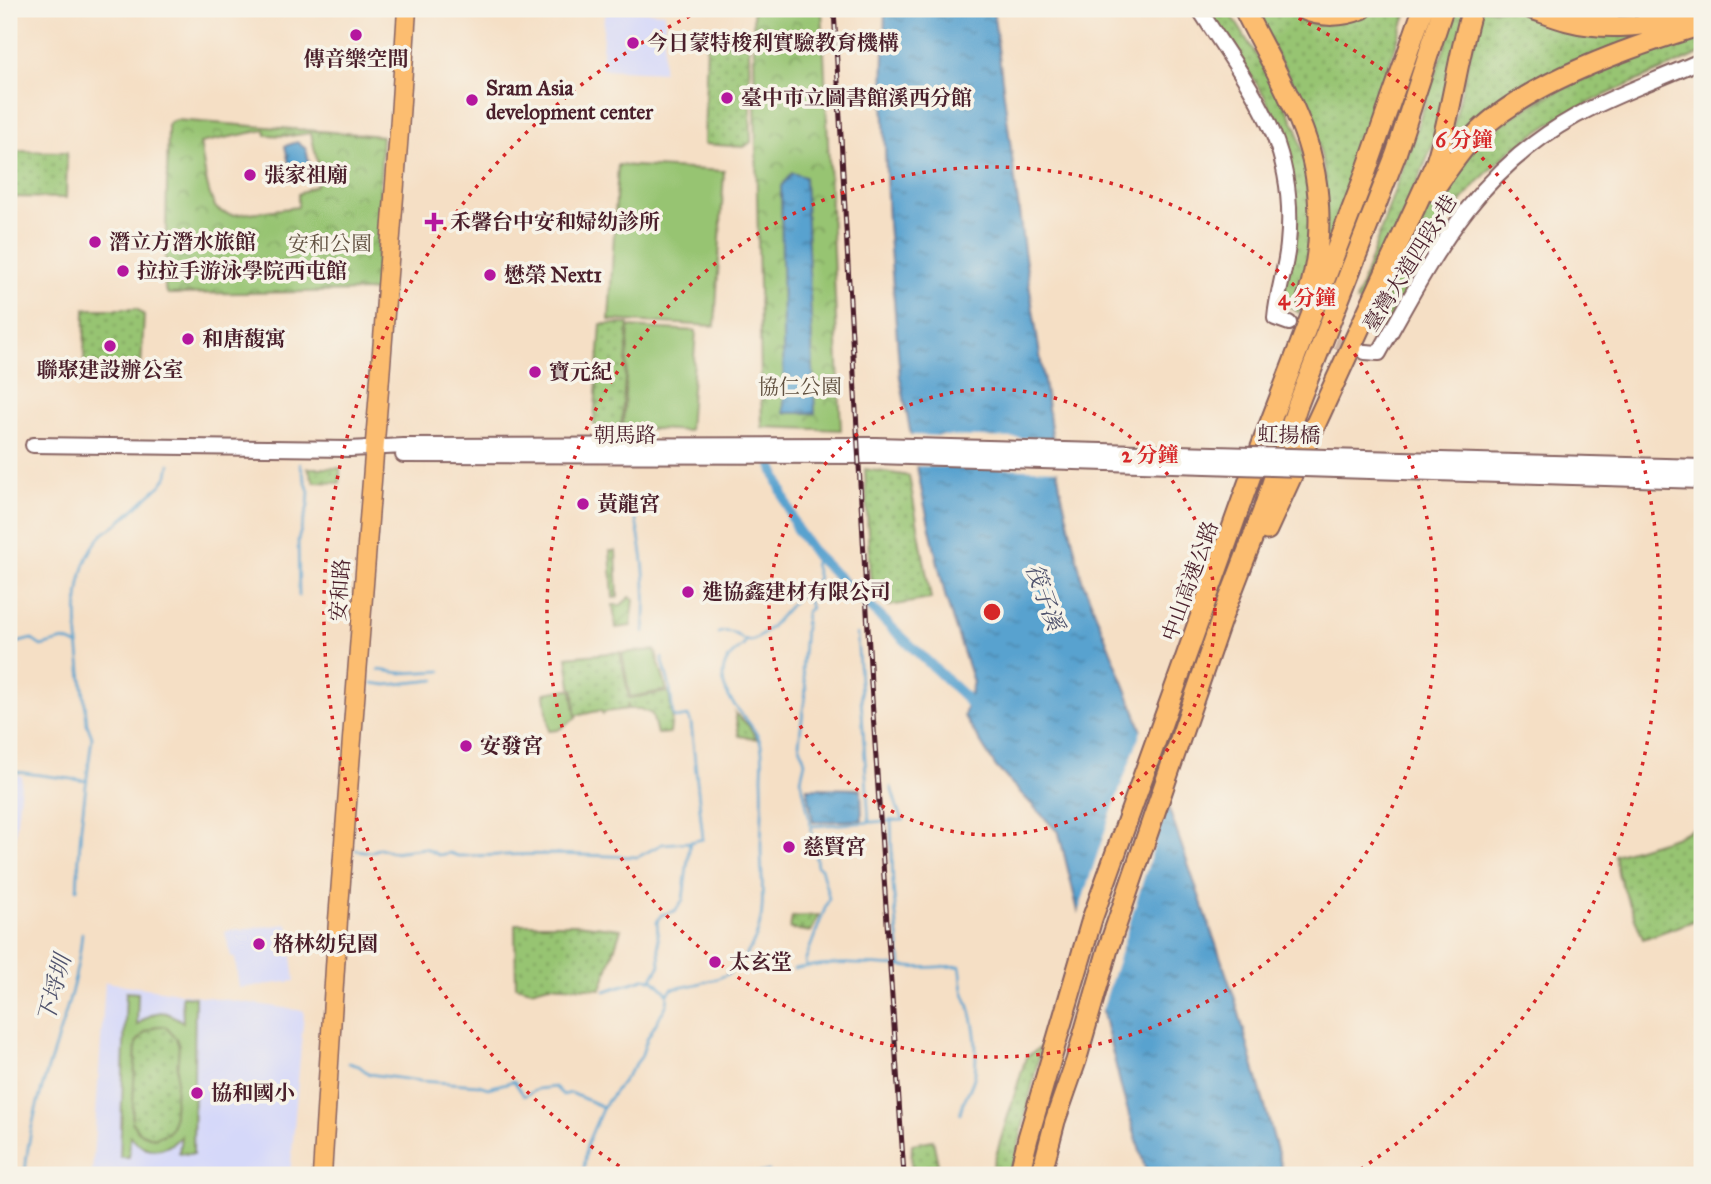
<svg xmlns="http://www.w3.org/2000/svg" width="1711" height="1184" viewBox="0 0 1711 1184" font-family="'IM FELL Great Primer','Noto Serif TC',serif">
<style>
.built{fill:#d5d8f9}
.grass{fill:url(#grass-dots);stroke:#70724e;stroke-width:2}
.park{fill:url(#park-crowns);stroke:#70724e;stroke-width:2;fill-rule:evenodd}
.garden{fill:url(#garden-furrows);stroke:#70724e;stroke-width:2}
.pitch{fill:#97c472;stroke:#70724e;stroke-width:2;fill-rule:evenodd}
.water{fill:url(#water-ripples);stroke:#51607d;stroke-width:2}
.pier{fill:#f5dfc5}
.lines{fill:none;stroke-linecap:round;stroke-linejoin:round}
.stream{stroke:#58a2cf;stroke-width:2.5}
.canal{stroke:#58a2cf;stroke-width:10}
.minor-tunnel{stroke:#d3b9a6;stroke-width:14;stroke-dasharray:14 7;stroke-linecap:butt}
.minor-casing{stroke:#866261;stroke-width:18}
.major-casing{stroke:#866261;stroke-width:21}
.highway-casing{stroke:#866261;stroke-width:23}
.minor{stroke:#fff;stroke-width:14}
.major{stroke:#fcbd6f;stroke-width:18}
.highway{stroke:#fcbd6f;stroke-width:19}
.rail-casing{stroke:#4a1f2b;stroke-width:5}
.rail{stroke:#f7f3e8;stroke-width:2.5;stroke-dasharray:8;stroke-linecap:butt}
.minor-bridge-casing{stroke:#866261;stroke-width:18;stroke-linecap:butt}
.minor-bridge{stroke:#fff;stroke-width:14}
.ring{fill:none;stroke:#d62828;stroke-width:3.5;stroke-dasharray:3.5 7}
.poi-dot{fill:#b5179e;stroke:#f7f3e8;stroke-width:2.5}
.labels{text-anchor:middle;stroke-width:7;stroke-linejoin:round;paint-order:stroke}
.poi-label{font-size:21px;font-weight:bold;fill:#4a1f2b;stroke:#f7f3e8;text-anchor:start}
.park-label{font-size:21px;fill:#615140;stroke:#f7f3e8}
.street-label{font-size:21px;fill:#4a1f2b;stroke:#f7f3e8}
.water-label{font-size:23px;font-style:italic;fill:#50536d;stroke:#f7f3e8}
.centre{fill:#d62828;stroke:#f7f3e8;stroke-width:3.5}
.ring-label{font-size:21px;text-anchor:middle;font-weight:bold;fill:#d62828;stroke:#f7f3e8;stroke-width:7;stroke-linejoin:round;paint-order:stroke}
</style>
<defs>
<pattern id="grass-dots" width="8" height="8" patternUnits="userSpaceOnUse" patternTransform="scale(1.75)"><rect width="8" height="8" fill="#97c472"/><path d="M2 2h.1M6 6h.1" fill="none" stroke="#7d9f5e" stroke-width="1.8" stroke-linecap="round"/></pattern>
<pattern id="park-crowns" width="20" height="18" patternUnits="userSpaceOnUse" patternTransform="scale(1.75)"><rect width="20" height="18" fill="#97c472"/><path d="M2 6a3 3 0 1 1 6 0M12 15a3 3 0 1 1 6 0" fill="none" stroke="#7d9f5e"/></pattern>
<pattern id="garden-furrows" width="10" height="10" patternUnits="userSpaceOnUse" patternTransform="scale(1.75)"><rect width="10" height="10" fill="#97c472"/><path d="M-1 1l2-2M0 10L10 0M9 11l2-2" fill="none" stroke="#7d9f5e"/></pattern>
<pattern id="water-ripples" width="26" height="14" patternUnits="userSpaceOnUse" patternTransform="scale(1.75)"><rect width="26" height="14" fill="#58a2cf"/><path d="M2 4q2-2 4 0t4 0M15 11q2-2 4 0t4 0" fill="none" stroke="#4b83a8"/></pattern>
</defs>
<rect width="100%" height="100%" fill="#f7f3e8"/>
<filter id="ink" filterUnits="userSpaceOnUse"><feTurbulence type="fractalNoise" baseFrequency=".0143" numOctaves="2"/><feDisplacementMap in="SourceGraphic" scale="14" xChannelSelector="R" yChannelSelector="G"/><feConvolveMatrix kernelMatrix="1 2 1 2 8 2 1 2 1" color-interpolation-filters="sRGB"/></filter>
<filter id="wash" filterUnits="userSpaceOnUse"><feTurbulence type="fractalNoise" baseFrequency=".00686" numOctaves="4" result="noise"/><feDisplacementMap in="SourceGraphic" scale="28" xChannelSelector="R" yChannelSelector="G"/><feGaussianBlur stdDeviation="1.57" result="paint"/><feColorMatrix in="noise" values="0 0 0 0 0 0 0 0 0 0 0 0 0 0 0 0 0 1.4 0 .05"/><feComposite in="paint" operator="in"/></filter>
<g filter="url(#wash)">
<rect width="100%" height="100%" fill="#f5dfc5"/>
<path class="built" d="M612,9L665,13L663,72L601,69L604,17Z
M9,773L22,776L9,891Z
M288,924L295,981L239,988L235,958L231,957L225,931Z
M105,982L304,1011L290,1175H92Z"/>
<path class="grass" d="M1206,9H1228L1281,96L1297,129L1314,205L1307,291L1299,313L1284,303L1292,179L1285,143L1264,95Z
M1251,9H1290L1300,15L1359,16L1375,9H1408L1325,253C1325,226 1327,198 1324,172C1317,115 1277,58 1251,9Z
M1458,9H1470L1448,109L1365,306L1356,301Z
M1480,9H1516L1552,25L1663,29L1448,150Z
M1626,9H1702V11L1632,21L1591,20Z
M1702,34V53C1638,81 1572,105 1516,147C1482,172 1452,212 1430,248C1415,272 1403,299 1390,324L1383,333L1374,326C1393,284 1412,230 1438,192C1450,175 1465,157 1479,143C1492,129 1510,118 1526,109C1581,76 1642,55 1702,34Z
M707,41L749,45L751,142L744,147L704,144Z
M9,151L67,152L66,198L9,197Z
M85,309H137L144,316L141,367L84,363Z
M601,324H629L621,431H599L594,424Z
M308,468H340V483L314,482Z
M865,469L909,476L931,599L889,606L870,576Z
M620,652L629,698L669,692L672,717L670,733L657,734L652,714L640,709H628V703L627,709L605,712L603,714L601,711C591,711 583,716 575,715L574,690L571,687L567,657Z
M735,713L748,725L757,739L739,736Z
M1702,824V918L1643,939L1618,874L1615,855L1678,836Z
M819,915L811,932L790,929L792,917Z
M515,924H576L621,929L601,989L549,985L531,990L516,986Z
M158,1026H165L176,1038L179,1046L173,1125L168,1133L154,1138L139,1132L132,1122L136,1043L145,1032Z
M1041,1047L1012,1175H990L1026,1057Z
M933,1140L938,1164L911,1172L912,1144Z"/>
<path class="park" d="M753,9H822L841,430L762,427Z
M176,120L382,136L376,287L374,291L168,294L165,289L168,126L170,122ZM265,130L266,135L290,136L311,133L319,170L316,185L298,194V207L233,215C228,214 221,213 217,209C207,199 203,158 200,143Z"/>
<path class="garden" d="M610,551H616L618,597L613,598Z
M630,597L634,599L631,626L616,628L613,605H621Z"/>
<path class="pitch" d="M618,165L724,171L715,326L609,320Z
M629,327L696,331L689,431L623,427Z
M655,650L667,690L630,697L622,653Z
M568,689L572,691L576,718L558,730L549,731L545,693Z
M126,992L138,993L137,1025C156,1009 163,1008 183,1022L182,996L195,997L193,1154L179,1153L181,1136C165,1153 146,1155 130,1136L129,1157H120ZM157,1026H165L176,1038L179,1046L173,1125L168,1133L154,1138L139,1132L132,1122L136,1043L145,1032Z"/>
<path class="water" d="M885,9H993L1024,250L1060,487L1082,579L1134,709L1235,999L1284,1175H1147L1122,1091L1059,833L996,767L964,716L973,682L946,599L922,493L900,377L888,223L883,97Z
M297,142L306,149L310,167L292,176L285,146Z
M792,173L805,177L815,413H784L781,186Z
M807,788L861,789L862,820L813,822Z"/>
<path class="pier" d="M907,435L1056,439L1061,470L913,466Z
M1143,726L1169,799L1100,1017L1076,919L1109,819Z"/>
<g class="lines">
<path class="stream" d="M633,506C643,552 648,584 644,632
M804,592L811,608L806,612L802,670L806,688L799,743L805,762L801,779L811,826L904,820L899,813L891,787
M299,596L298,540L308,506L309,492L300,464
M718,633C737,627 738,641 749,641C762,642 789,605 798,597C805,590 812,586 818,578L814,564L819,558
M857,634L869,821
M9,645L31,639L41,646L64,640L77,645
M379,670L401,673L441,671
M372,683L387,685L435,680
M9,771L87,781
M891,820L893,885L901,966
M356,850L371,852L380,848L392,852L425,848L438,855L450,853L458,856L554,854L638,857L662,844L689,842
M77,889L81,826L92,737L87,724C83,668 60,578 103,534C107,530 113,528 117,524C132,512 146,497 161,485L168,475L170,464
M806,967L805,961L829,898L821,868L817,866L811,826
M794,969C831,961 872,964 910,967C926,969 944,966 960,966C962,974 961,986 964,993C975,1019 978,1043 975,1073C973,1088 962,1099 960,1114
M651,980L660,965L657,922L661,915L675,911L683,900L690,842L703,839L691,723L688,716L675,718L673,715L670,687L662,658
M605,991L647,978L654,980L668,994
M349,1063L359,1066L369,1074L420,1081L479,1085L488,1088L514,1081L524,1096L538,1089L555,1087L563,1095L571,1093L603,1107
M25,1175C30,1091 75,1016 82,933
M583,1175L587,1144L603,1107L641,1057L647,1039L667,1004L668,994L672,989C688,986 713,982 728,974C735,969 741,961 746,955C771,922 760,880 761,842C762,820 763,800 762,778C762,766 764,753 760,741C752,718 724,704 723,678C722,661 732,654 744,645L746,640
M752,1175L769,1171"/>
<path class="canal" d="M772,466L796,528L817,557L965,697L974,710"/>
</g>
</g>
<g filter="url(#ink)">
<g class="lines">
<path class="minor-tunnel" d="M1297,326L1359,350"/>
<defs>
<path id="minor" d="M1199,9C1250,89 1298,142 1288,244C1286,269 1277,293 1275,318L1289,323
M1365,352L1379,353C1434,256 1473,173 1576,116C1616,94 1661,79 1702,60
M33,445L350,449L403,446L875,445
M403,455L876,456"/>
<path id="major" d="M322,1175L338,920L399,132L407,9"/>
<path id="highway" d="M1244,9C1262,46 1284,82 1299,120C1323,176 1325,241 1307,299
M1302,9C1321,18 1343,17 1362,9
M1532,9C1544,13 1556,18 1568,21C1609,32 1652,24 1693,18
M1570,12L1611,9
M1433,191C1447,171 1461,149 1479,131C1531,81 1633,46 1702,25
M1267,530L1436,162C1452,112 1457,59 1472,9
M1019,1175L1028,1138L1092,919L1265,436L1363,180L1423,9
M1041,1175L1055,1121L1076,1061L1108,949L1221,620L1263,511L1297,407L1396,154L1443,9"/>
</defs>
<use href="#minor" class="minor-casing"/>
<use href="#major" class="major-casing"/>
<use href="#highway" class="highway-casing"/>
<use href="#minor" class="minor"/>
<use href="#major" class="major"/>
<use href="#highway" class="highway"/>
<defs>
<path id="rail" d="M834,9L871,684L904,1175"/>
</defs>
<use href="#rail" class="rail-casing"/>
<use href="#rail" class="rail"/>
<defs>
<path id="minor-bridge" d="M875,445L1702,467
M876,456L1702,481"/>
</defs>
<use href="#minor-bridge" class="minor-bridge-casing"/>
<use href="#minor-bridge" class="minor-bridge"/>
</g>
</g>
<g class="ring">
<circle cx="992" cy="612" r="223"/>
<circle cx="992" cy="612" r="445"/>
<path d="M628 1172A668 668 0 0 1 704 9M1280 9A668 668 0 0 1 1356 1172"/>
</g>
<g class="poi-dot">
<circle cx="356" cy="35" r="7"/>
<circle cx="633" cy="43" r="7"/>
<circle cx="727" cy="98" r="7"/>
<circle cx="472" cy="100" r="7"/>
<circle cx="250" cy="175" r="7"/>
<path d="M430.5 211.5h7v7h7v7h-7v7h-7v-7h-7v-7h7z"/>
<circle cx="95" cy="242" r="7"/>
<circle cx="123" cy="271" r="7"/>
<circle cx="490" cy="275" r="7"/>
<circle cx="188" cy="339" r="7"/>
<circle cx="110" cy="346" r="7"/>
<circle cx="535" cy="372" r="7"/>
<circle cx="583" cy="504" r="7"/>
<circle cx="688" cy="592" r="7"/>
<circle cx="466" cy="746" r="7"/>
<circle cx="789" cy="847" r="7"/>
<circle cx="259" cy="944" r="7"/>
<circle cx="715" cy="962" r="7"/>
<circle cx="197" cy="1093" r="7"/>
</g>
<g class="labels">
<g class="poi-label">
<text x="647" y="50">今日蒙特梭利實驗教育機構</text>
<text x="356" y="66" text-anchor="middle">傳音樂空間</text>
<text x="486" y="95">Sram Asia<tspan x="486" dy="24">development center</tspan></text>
<text x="741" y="105">臺中市立圖書館溪西分館</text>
<text x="264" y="182">張家祖廟</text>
<text x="450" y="229">禾馨台中安和婦幼診所</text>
<text x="109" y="249">潛立方潛水旅館</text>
<text x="137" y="278">拉拉手游泳學院西屯館</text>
<text x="504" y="282">懋榮 Next1</text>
<text x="202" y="346">和唐馥寓</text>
<text x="110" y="377" text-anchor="middle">聯聚建設辦公室</text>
<text x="549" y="379">寶元紀</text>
<text x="597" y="511">黃龍宮</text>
<text x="702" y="599">進協鑫建材有限公司</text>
<text x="480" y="753">安發宮</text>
<text x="803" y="854">慈賢宮</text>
<text x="273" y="951">格林幼兒園</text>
<text x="729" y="969">太玄堂</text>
<text x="211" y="1100">協和國小</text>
</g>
<g class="park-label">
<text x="330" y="251">安和公園</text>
<text x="800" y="394">協仁公園</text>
</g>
<g class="street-label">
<text transform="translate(1410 263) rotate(-58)" y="7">臺灣大道四段5巷</text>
<text x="625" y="442">朝馬路</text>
<text transform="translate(1289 435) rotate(2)" y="7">虹揚橋</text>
<text transform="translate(1190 581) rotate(-70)" y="7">中山高速公路</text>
<text transform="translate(340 590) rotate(-86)" y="7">安和路</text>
</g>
<g class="water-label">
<text transform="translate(1045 597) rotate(70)" y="8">筏子溪</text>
<text transform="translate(54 989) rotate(-75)" y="8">下埒圳</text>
</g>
</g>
<circle cx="992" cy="612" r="10" class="centre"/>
<g class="ring-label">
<text x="1464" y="147">6 分鐘</text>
<text x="1307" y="305">4 分鐘</text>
<text x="1150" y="462">2 分鐘</text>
</g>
<rect width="1711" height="1184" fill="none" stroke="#f7f3e8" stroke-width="35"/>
</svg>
